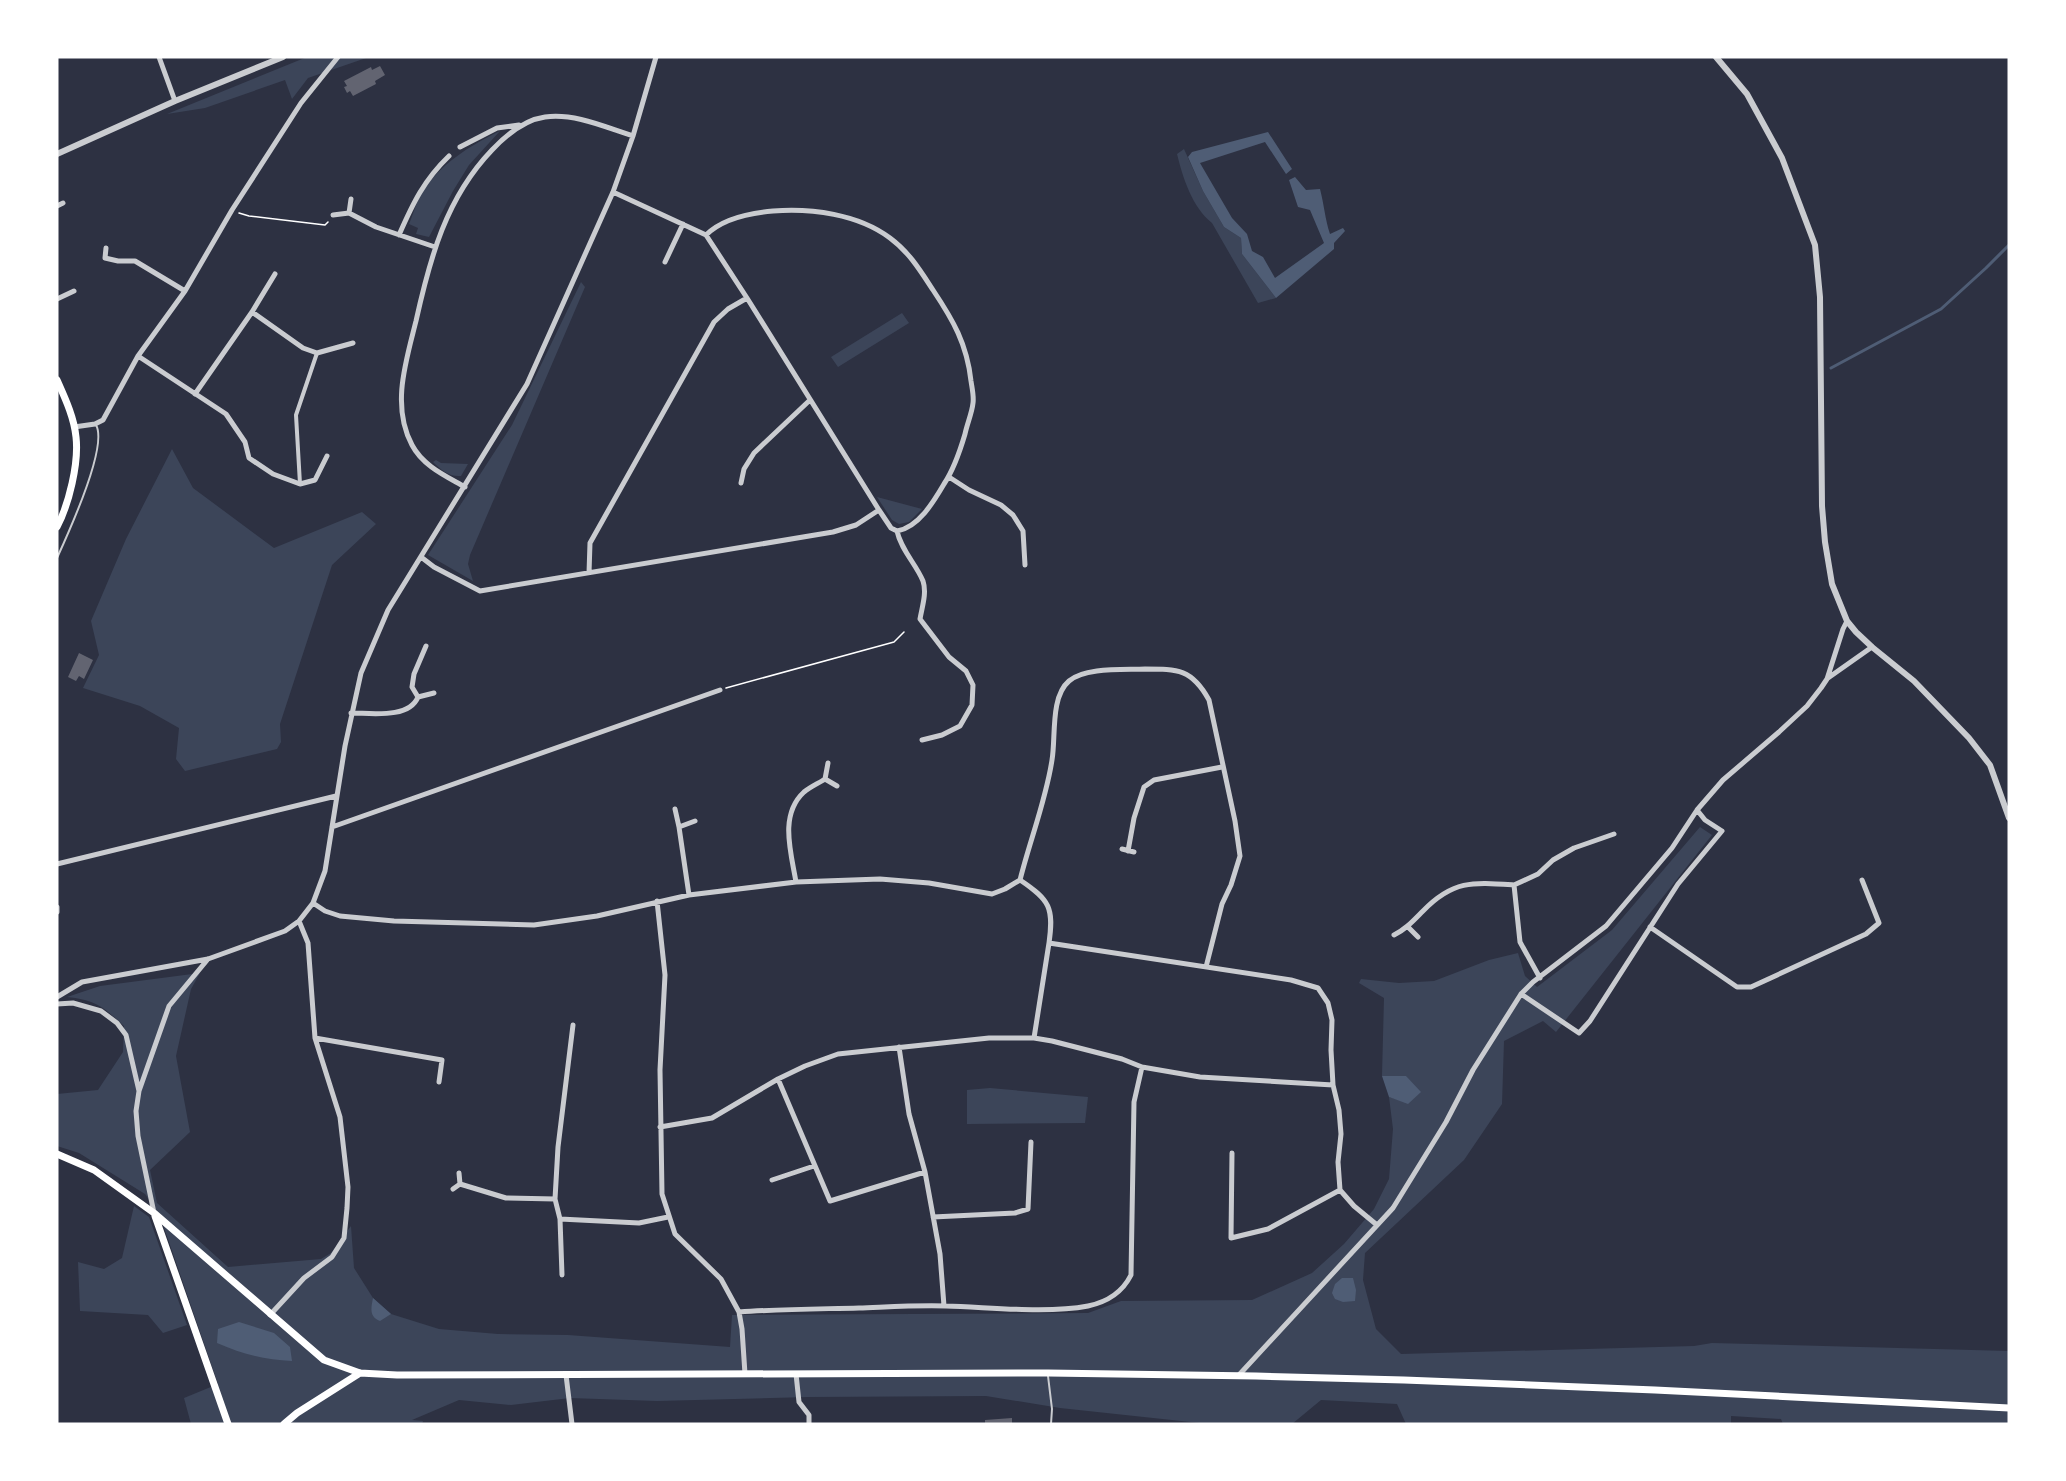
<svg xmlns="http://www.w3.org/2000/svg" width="2066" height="1481" viewBox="0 0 2066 1481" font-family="'Archivo Narrow',sans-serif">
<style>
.green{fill:#3c4559}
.water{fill:#4f5d75}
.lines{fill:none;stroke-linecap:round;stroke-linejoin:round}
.stream{stroke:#4f5d75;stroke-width:3}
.building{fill:#626471}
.path{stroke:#fff;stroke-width:1.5}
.service{stroke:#caccd0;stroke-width:2}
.pedestrian{stroke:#caccd0;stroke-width:4}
.minor{stroke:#caccd0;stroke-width:5}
.tertiary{stroke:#caccd0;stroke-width:6}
.secondary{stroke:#fff;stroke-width:7}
</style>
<rect width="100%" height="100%" fill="#2d3142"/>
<path class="green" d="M307,57H369L308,78L292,99L285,80L205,108L167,114Z
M500,131L469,165L453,191L429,237L416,234L418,228L409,224C413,215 416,203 421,194C440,164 469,146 500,131Z
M1184,149L1203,191L1224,227L1241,238L1242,254L1276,298L1258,303L1212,223C1192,207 1183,178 1177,154Z
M581,282L585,287L470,555L468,564L473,581L428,555L512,425Z
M902,313L909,323L838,367L831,357Z
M172,449L193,488L274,548L362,512L376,524L332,565L280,724L281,742L277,749L185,771L176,759L179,728L140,706L83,688L99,655L91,621L126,539Z
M436,460L441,463L468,464L461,476C449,477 441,470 433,462Z
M877,497L922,509L909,522L899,524L892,520Z
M1700,827L1712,835L1556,1032L1543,1021L1504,1041L1502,1104L1464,1160L1365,1253L1363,1280L1376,1329L1401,1354L1694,1346L1712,1343L2009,1351V1424H1783L1781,1419L1731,1416V1424H1406L1397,1404L1321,1400L1292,1424H1209L1060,1408L986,1396L809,1397L657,1401L570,1398L511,1405L459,1400L412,1420L423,1421L422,1424H191L184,1398L218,1384L160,1216L145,1194L79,1153L57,1146V1094L98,1090L123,1052L124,1026C104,1007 95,1000 67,997L100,986L200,973L191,989L176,1056L190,1132L150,1170L157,1203L228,1267L321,1259L331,1253L351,1226L354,1268L373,1298L391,1314L439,1329L498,1334L568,1335L730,1347L732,1315L1088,1313L1121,1301L1252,1300L1312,1273L1344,1244L1374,1209L1389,1179L1393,1129L1389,1097L1408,1103L1406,1076H1382L1384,998L1359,983L1361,979L1399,983L1434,981L1489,960L1518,953L1525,976L1537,987L1612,930Z
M990,1088L1088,1097L1085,1123L967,1124V1090Z
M134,1206L149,1217L187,1325L163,1333L148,1315L80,1311L78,1262L104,1269L122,1258Z"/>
<path class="water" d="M1268,132L1292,169L1286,174L1265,142L1200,163L1232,218L1247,234L1252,251L1263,257L1275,278L1324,243L1310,210L1298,207L1289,180L1295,177L1306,190L1320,189C1324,204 1325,219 1330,234L1343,228L1345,231L1334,243V249L1276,298L1242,254L1241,238L1224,227L1203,191L1188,157L1192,152Z
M1382,1076H1406L1421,1092L1408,1104L1389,1097Z
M1342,1278H1353L1356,1290L1355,1301L1343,1302L1335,1299L1332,1293L1335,1284Z
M373,1298L391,1314L380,1321C369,1317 371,1308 373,1298Z
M239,1322L274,1333L290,1347L292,1361C265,1360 242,1354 217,1343L218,1329Z"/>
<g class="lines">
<path class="stream" d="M1831,368L1941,309L1986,268L2009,245"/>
</g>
<path class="building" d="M380,66L385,75L375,81L376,84L353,96L350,91L347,93L344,87L347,86L344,81L371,67L372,70Z
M79,653L93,660L84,679L79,676L76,681L68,677Z
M1012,1418V1424H985V1420Z"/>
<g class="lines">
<path class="path" d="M239,213L249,216L325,225L328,222
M726,688L894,642L904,632"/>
<path class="service" d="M57,558C68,534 108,446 96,425
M1048,1376L1052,1409L1051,1424"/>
<path class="pedestrian" d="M300,484L296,415L317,353"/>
<path class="minor" d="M159,57L175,101
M460,147L497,128L519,125
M613,192L706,235L747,298L879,510L891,528L897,531C901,550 916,564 923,581C927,593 922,607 920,619L949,657L966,671L973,685L972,705L960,726L942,735L922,740
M57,206L63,203
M349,213L351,199
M333,215L349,213L376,227L435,247
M399,235C413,203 424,180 449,156
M706,235C722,219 750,213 773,211C811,208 858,214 890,238C909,252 920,270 933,290C953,320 967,344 971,381C972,388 974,396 973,403C972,413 967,424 965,434C960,451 954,469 944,484C934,501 919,527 897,531
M106,248L105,258L118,261H135L185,291
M665,262L683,224
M57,299L74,291
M252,312L303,348L317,353L353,343
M138,356L226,414L245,442L249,458L273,474L300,484L315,480L327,456
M195,394L252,312L275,274
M74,427L95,424L103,420L138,356L185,291L232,210L301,103L338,57
M949,477L969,490L1001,505L1013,515L1023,531L1025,565
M741,483L744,469L754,453L810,400
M465,487C446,476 423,466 412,445C391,406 406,361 416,321C430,258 446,198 492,150C506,135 524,120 545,117C575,113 605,127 633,136
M421,557L434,567L480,591L833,532L856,525L879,510
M589,573L590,543L714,322L728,309L747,298
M1828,678L1872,647
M418,697L412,687L414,674L426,646
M351,713C371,713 409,719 418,697L434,693
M825,779L837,786
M675,809L679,827
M332,827L720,690
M1122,849L1134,852
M1128,851L1134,818L1144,787L1154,780L1222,767
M57,864L336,796
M1020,880C1030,840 1046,800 1052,760C1056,738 1050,697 1069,681C1085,667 1124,670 1145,669C1178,669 1192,669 1209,700L1235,821L1240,856L1231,885L1222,904L1206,967
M1020,880C1050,900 1054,908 1049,943L1291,980L1318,988L1328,1003L1332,1020L1331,1050L1333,1085L1339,1110L1341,1134L1338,1162L1340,1190L1354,1206L1377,1225
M796,882C791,852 779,815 804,792C810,787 819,783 825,779L828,763
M1514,885L1538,874L1553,860L1574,848L1614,834
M689,895L679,827L695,821
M657,901L665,975L660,1070L662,1194L675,1234L721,1279L739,1312L742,1329L745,1374
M313,903L325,911L340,916L394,921L534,925L597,916L689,895L796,882L880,879L929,883L992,894L1005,889L1020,880
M57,907V912
M1408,927L1418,937
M1650,927L1737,987H1751L1866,934L1879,923L1862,880
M1394,935C1406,929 1413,921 1423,911C1453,880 1473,882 1514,885L1520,942L1540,978
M1521,994L1579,1033L1590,1021L1678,884L1722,831L1705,820L1697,810
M57,997L82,982L208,959L285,931L299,921L313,903L325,871L345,746L361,673L388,610L527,384L613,192L633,136L656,57
M57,1004L73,1003L101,1011L117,1023L126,1035L139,1091L136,1111L138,1136L154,1213
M573,1025L558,1147L555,1199L560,1219L639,1223L668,1217
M315,1038L442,1060L439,1082
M1034,1038L1049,943
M899,1047L909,1114L925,1172L940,1254L944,1306
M778,1079L830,1201L925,1172
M139,1091L169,1006L208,959
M660,1127L712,1118L778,1079L805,1066L838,1054L989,1038H1034L1052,1041L1122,1059L1142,1067L1200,1077L1333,1085
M1232,1153L1231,1238L1268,1229L1340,1190
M459,1173L460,1184
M772,1180L814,1166
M453,1189L460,1184L506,1198L555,1199
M933,1217L1015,1213L1028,1209L1031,1142
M560,1219L562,1275
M739,1312C779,1309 819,1309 859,1308C887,1307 917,1305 946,1306C988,1307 1046,1314 1088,1306C1107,1302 1122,1293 1131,1275L1134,1102L1142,1067
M270,1315L304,1278L332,1257L344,1238L347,1208L348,1187L340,1117L315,1038L308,943L299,921
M796,1374L799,1402L809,1415V1424
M566,1375L572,1424
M1238,1376L1393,1208L1446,1122L1473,1070L1521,994L1533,982L1606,926L1672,848L1697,810L1723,780L1779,732L1807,706L1821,688L1827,679L1843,629L1847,621"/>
<path class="tertiary" d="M1716,57L1747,94L1782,158L1815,245L1820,297L1822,506L1825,542L1832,584L1847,621L1856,632L1872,647L1914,681L1969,738L1990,765L2009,818
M57,154L175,101L283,57"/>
<path class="secondary" d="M57,380C65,398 74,417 76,437C79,463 69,504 57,527
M57,1154L94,1170L154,1213L324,1360L360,1373L397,1375L1048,1373L1256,1376L1404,1380L1655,1390L2009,1408
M155,1216L228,1424
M284,1424L297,1413L360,1373"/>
</g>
<rect width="2066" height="1481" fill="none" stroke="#ffffff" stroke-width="117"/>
</svg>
